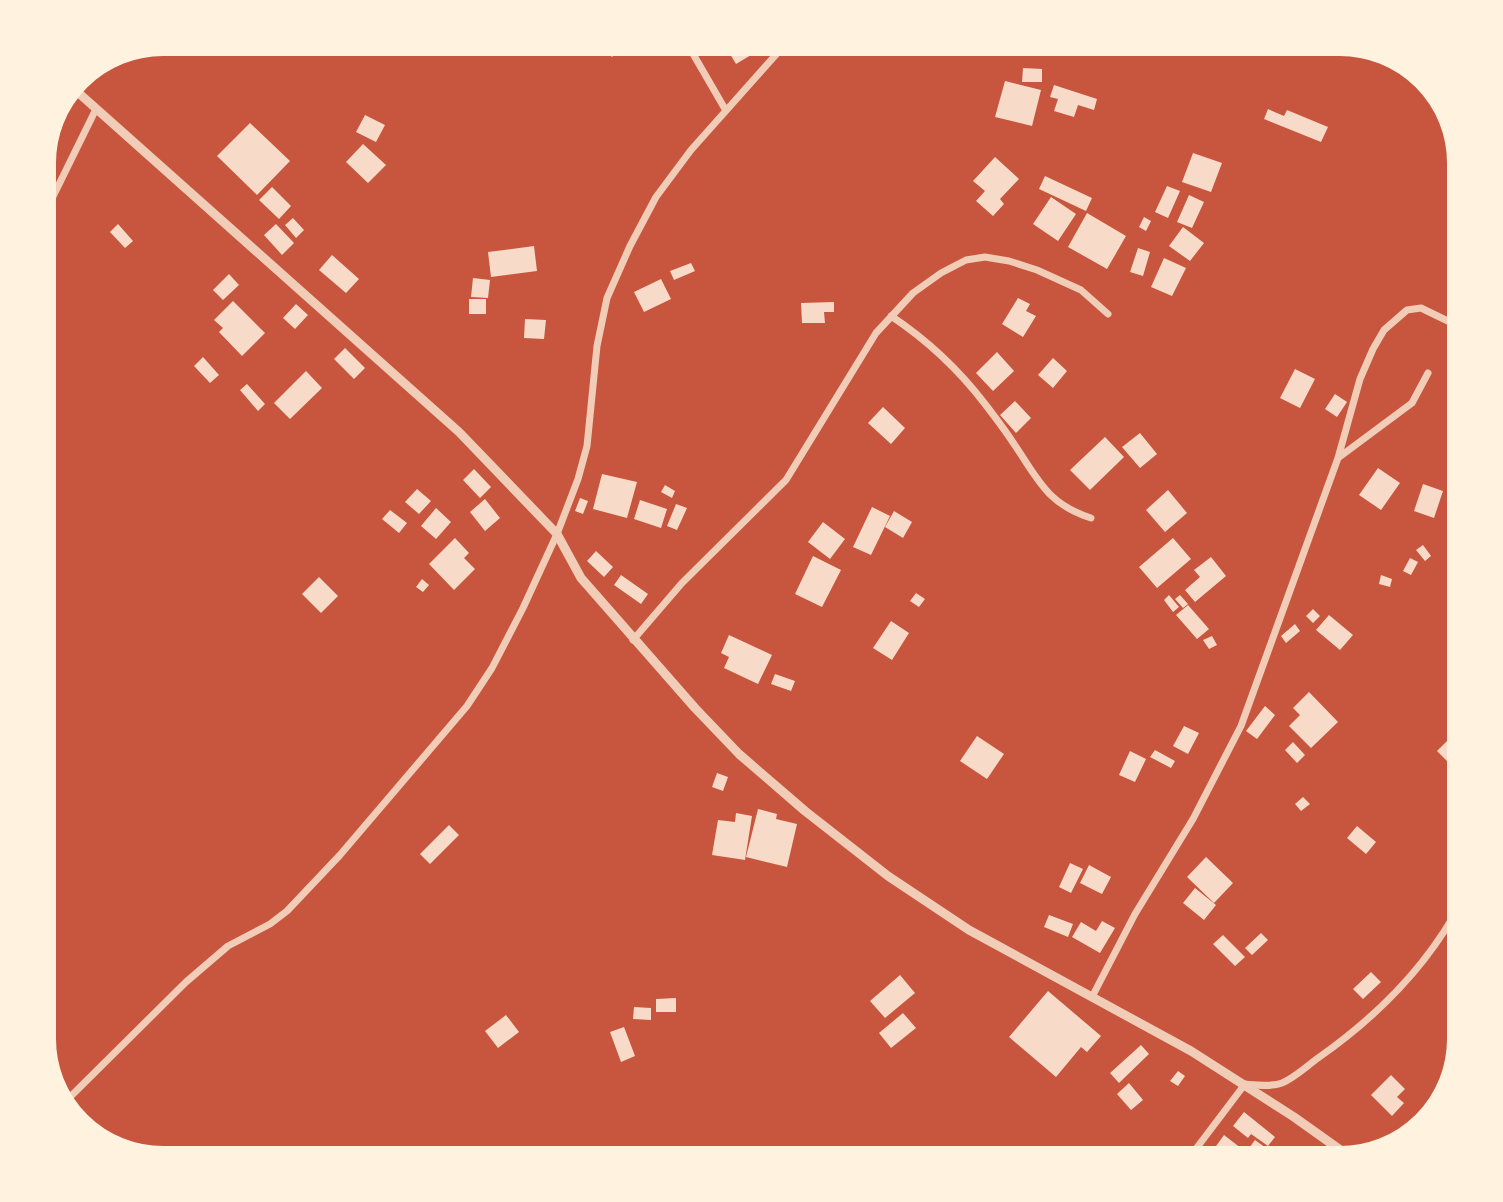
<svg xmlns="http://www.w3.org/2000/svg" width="1503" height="1202" viewBox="0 0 1503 1202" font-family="Georgia,serif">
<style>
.building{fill:#f7dbc8}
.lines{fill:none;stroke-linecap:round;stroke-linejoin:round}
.minor{stroke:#f1ccb7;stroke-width:7}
.tertiary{stroke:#f1ccb7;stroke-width:9}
.rim{fill:none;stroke:#fff3e0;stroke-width:4}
</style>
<rect width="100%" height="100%" fill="#c8553d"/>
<path class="building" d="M392,40H411L401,49Z
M597,40H631L612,57Z
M726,40H742L751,55L736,64L723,42Z
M908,40H931L917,52Z
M1023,68L1042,69V82H1022Z
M1005,81L1041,90L1032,126L995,117Z
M1054,85L1097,99L1094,110L1078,105L1074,117L1054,111L1058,99L1050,97Z
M1268,109L1284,116L1287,110L1328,127L1321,142L1264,119Z
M365,115L385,125L376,142L356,132Z
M250,123L290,161L257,195L217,156Z
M363,144L386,165L368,183L346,162Z
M1193,153L1222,163L1211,192L1182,182Z
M995,157L1019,179L1000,199L1004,204L993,216L976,201L985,191L973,181Z
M1045,176L1092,198L1086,211L1039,189Z
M1167,186L1180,191L1168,218L1155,212Z
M272,187L291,206L279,219L259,200Z
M1189,195L1204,202L1192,228L1177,222Z
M1051,197L1076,214L1058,241L1033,224Z
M1087,213L1126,236L1107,269L1068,247Z
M1144,217L1151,221L1146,231L1139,227Z
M293,218L304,230L296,238L285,225Z
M118,224L133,241L125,248L110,232Z
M276,224L294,243L282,255L264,235Z
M1183,227L1204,243L1190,261L1169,246Z
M534,246L537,271L491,277L488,252Z
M1138,248L1150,252L1143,276L1130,272Z
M332,255L359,279L346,293L319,270Z
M1164,258L1186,268L1172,296L1151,287Z
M691,263L695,271L674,280L670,271Z
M229,274L239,285L223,300L213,290Z
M473,278L490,280L488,298L471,297Z
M661,279L671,299L644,312L634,292Z
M1018,298L1030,304L1026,311L1036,316L1023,337L1002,324Z
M469,299H486V314H469Z
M233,301L265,333L242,356L219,332L223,328L214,320Z
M834,302V312H824L825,323H802L801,303Z
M296,304L308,315L295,329L283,318Z
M525,319L546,320L544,339L524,338Z
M345,348L365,368L354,379L334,359Z
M997,352L1014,371L993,391L976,373Z
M203,357L219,375L210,383L194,366Z
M1053,358L1067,371L1053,388L1038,375Z
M1295,369L1315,379L1300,408L1280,398Z
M306,371L322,388L290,419L274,403Z
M1463,373V400L1452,394Z
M247,384L265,404L258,411L240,390Z
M1335,394L1347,402L1337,417L1325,409Z
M1015,401L1031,418L1016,433L1000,415Z
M883,407L905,428L891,444L868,423Z
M1140,433L1157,454L1140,468L1122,447Z
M1105,437L1124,457L1090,490L1070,470Z
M1378,468L1400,483L1381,510L1359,495Z
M474,469L491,487L480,498L463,480Z
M602,474L637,482L627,518L593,509Z
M1423,484L1443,491L1434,518L1414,511Z
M665,485L675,491L672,498L661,492Z
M417,489L431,501L419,514L405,502Z
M1168,490L1187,513L1165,532L1146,510Z
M580,498L588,501L583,514L575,511Z
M485,499L500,518L485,531L470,512Z
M640,500L667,509L661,528L634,519Z
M676,504L687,508L677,530L667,526Z
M872,507L890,516L871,555L853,547Z
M436,508L451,522L436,539L421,526Z
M390,510L407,523L399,533L382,519Z
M894,511L912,522L903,538L885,527Z
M823,522L845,539L830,559L808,542Z
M455,538L469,553L464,558L475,569L454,590L429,564Z
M1173,538L1191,559L1157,588L1139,567Z
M1423,545L1431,556L1425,561L1416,550Z
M596,551L613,567L604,577L587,561Z
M813,556L841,570L822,607L795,594Z
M1211,557L1226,576L1195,602L1185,590L1200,577L1194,570Z
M1410,558L1418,562L1411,575L1403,571Z
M621,575L648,594L641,604L614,585Z
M1381,575L1392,579L1390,587L1379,584Z
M319,577L338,596L321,613L302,594Z
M422,579L429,585L423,592L416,587Z
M916,593L925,599L919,607L910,601Z
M1169,595L1179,607L1173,612L1164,600Z
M1180,595L1188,604L1183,608L1175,599Z
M1188,605L1209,629L1197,639L1176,615Z
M1313,609L1320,616L1313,623L1306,616Z
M1329,615L1353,635L1340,650L1316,630Z
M891,621L909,633L892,660L873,648Z
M1295,624L1300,631L1286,643L1281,636Z
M729,635L772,655L758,684L724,668L729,657L721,653Z
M1212,636L1217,645L1209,649L1203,640Z
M775,674L795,681L791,691L771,684Z
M1461,687L1463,699L1453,714L1447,710Z
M1309,692L1338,722L1311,748L1289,726L1300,715L1293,708Z
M1265,706L1275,715L1257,739L1246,731Z
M1184,726L1199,733L1188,754L1173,746Z
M1459,729L1463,733V771L1460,774L1437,751Z
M977,736L1004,754L987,779L960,761Z
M1293,742L1305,755L1297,763L1285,750Z
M1155,750L1175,761L1171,768L1150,757Z
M1130,751L1146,759L1135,782L1119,775Z
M717,773L728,777L723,791L712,787Z
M1303,797L1310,804L1301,811L1295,804Z
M758,809L777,814L776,819L797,824L787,867L746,857Z
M736,813L752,816L745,860L712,855L718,820L735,822Z
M449,825L459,835L430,864L420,854Z
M1357,826L1376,842L1366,854L1347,838Z
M1206,857L1233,883L1214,903L1187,877Z
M1070,863L1083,869L1071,893L1059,887Z
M1089,865L1111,877L1102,894L1080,883Z
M1195,888L1216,905L1204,920L1183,903Z
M1049,915L1073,924L1068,937L1044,927Z
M1102,921L1115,928L1100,953L1072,937L1081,922L1096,931Z
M1261,933L1268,940L1252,955L1245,948Z
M1223,935L1245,957L1235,966L1213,944Z
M1371,972L1381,982L1363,999L1353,989Z
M900,975L915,993L885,1018L870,1001Z
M1048,991L1101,1036L1087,1052L1081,1047L1056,1077L1009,1037Z
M676,998V1012H656V999Z
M634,1007L651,1008V1020L633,1019Z
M903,1013L916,1028L891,1048L879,1033Z
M506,1015L519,1032L498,1048L485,1031Z
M624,1027L635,1056L621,1062L610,1032Z
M1141,1045L1149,1054L1119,1083L1110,1073Z
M1178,1071L1185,1076L1178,1086L1170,1081Z
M1391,1075L1405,1089L1397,1097L1404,1103L1392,1116L1371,1095Z
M1129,1083L1143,1100L1131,1110L1117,1094Z
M1244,1112L1275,1137L1268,1146L1251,1134L1248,1138L1233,1126Z
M1224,1135L1246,1152L1255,1140L1266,1148L1255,1162L1245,1156L1240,1162H1222L1211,1153Z"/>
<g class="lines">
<path class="minor" d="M685,40L725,109
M40,223L96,109
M891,316C927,340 959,370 985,404C995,417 1005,430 1014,444C1038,479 1047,504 1091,518
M1338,458L1412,403L1428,373
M633,640L682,583L786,480L876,333L913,293L941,273L966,260L985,257L1009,261L1037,270L1081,290L1108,314
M1092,997L1135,914L1193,819L1241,726L1338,458L1360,379L1373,349L1384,330L1407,310L1421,308L1454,324L1463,321
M67,1100L186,982L228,946L270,924L287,911L340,855L467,706L492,668L523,608L557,534L578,479L587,446L597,346L607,298L630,246L656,197L691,150L789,40
M1186,1162L1245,1084C1257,1085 1271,1087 1282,1083C1294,1078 1307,1066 1318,1058C1378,1016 1429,965 1463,899"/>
<path class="tertiary" d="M73,88L459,432L557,534L581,578L695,708L739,754L805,811L888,876L969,930L1191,1051L1294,1117L1353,1159"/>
</g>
<path d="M0 0H1503V1202H0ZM163 54H1340A109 109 0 0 1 1449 163V1039A109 109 0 0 1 1340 1148H163A109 109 0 0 1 54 1039V163A109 109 0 0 1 163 54Z" fill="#fff3e0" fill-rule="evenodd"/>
<path class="rim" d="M163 54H1340A109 109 0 0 1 1449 163V1039A109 109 0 0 1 1340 1148H163A109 109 0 0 1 54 1039V163A109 109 0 0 1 163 54Z"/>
</svg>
